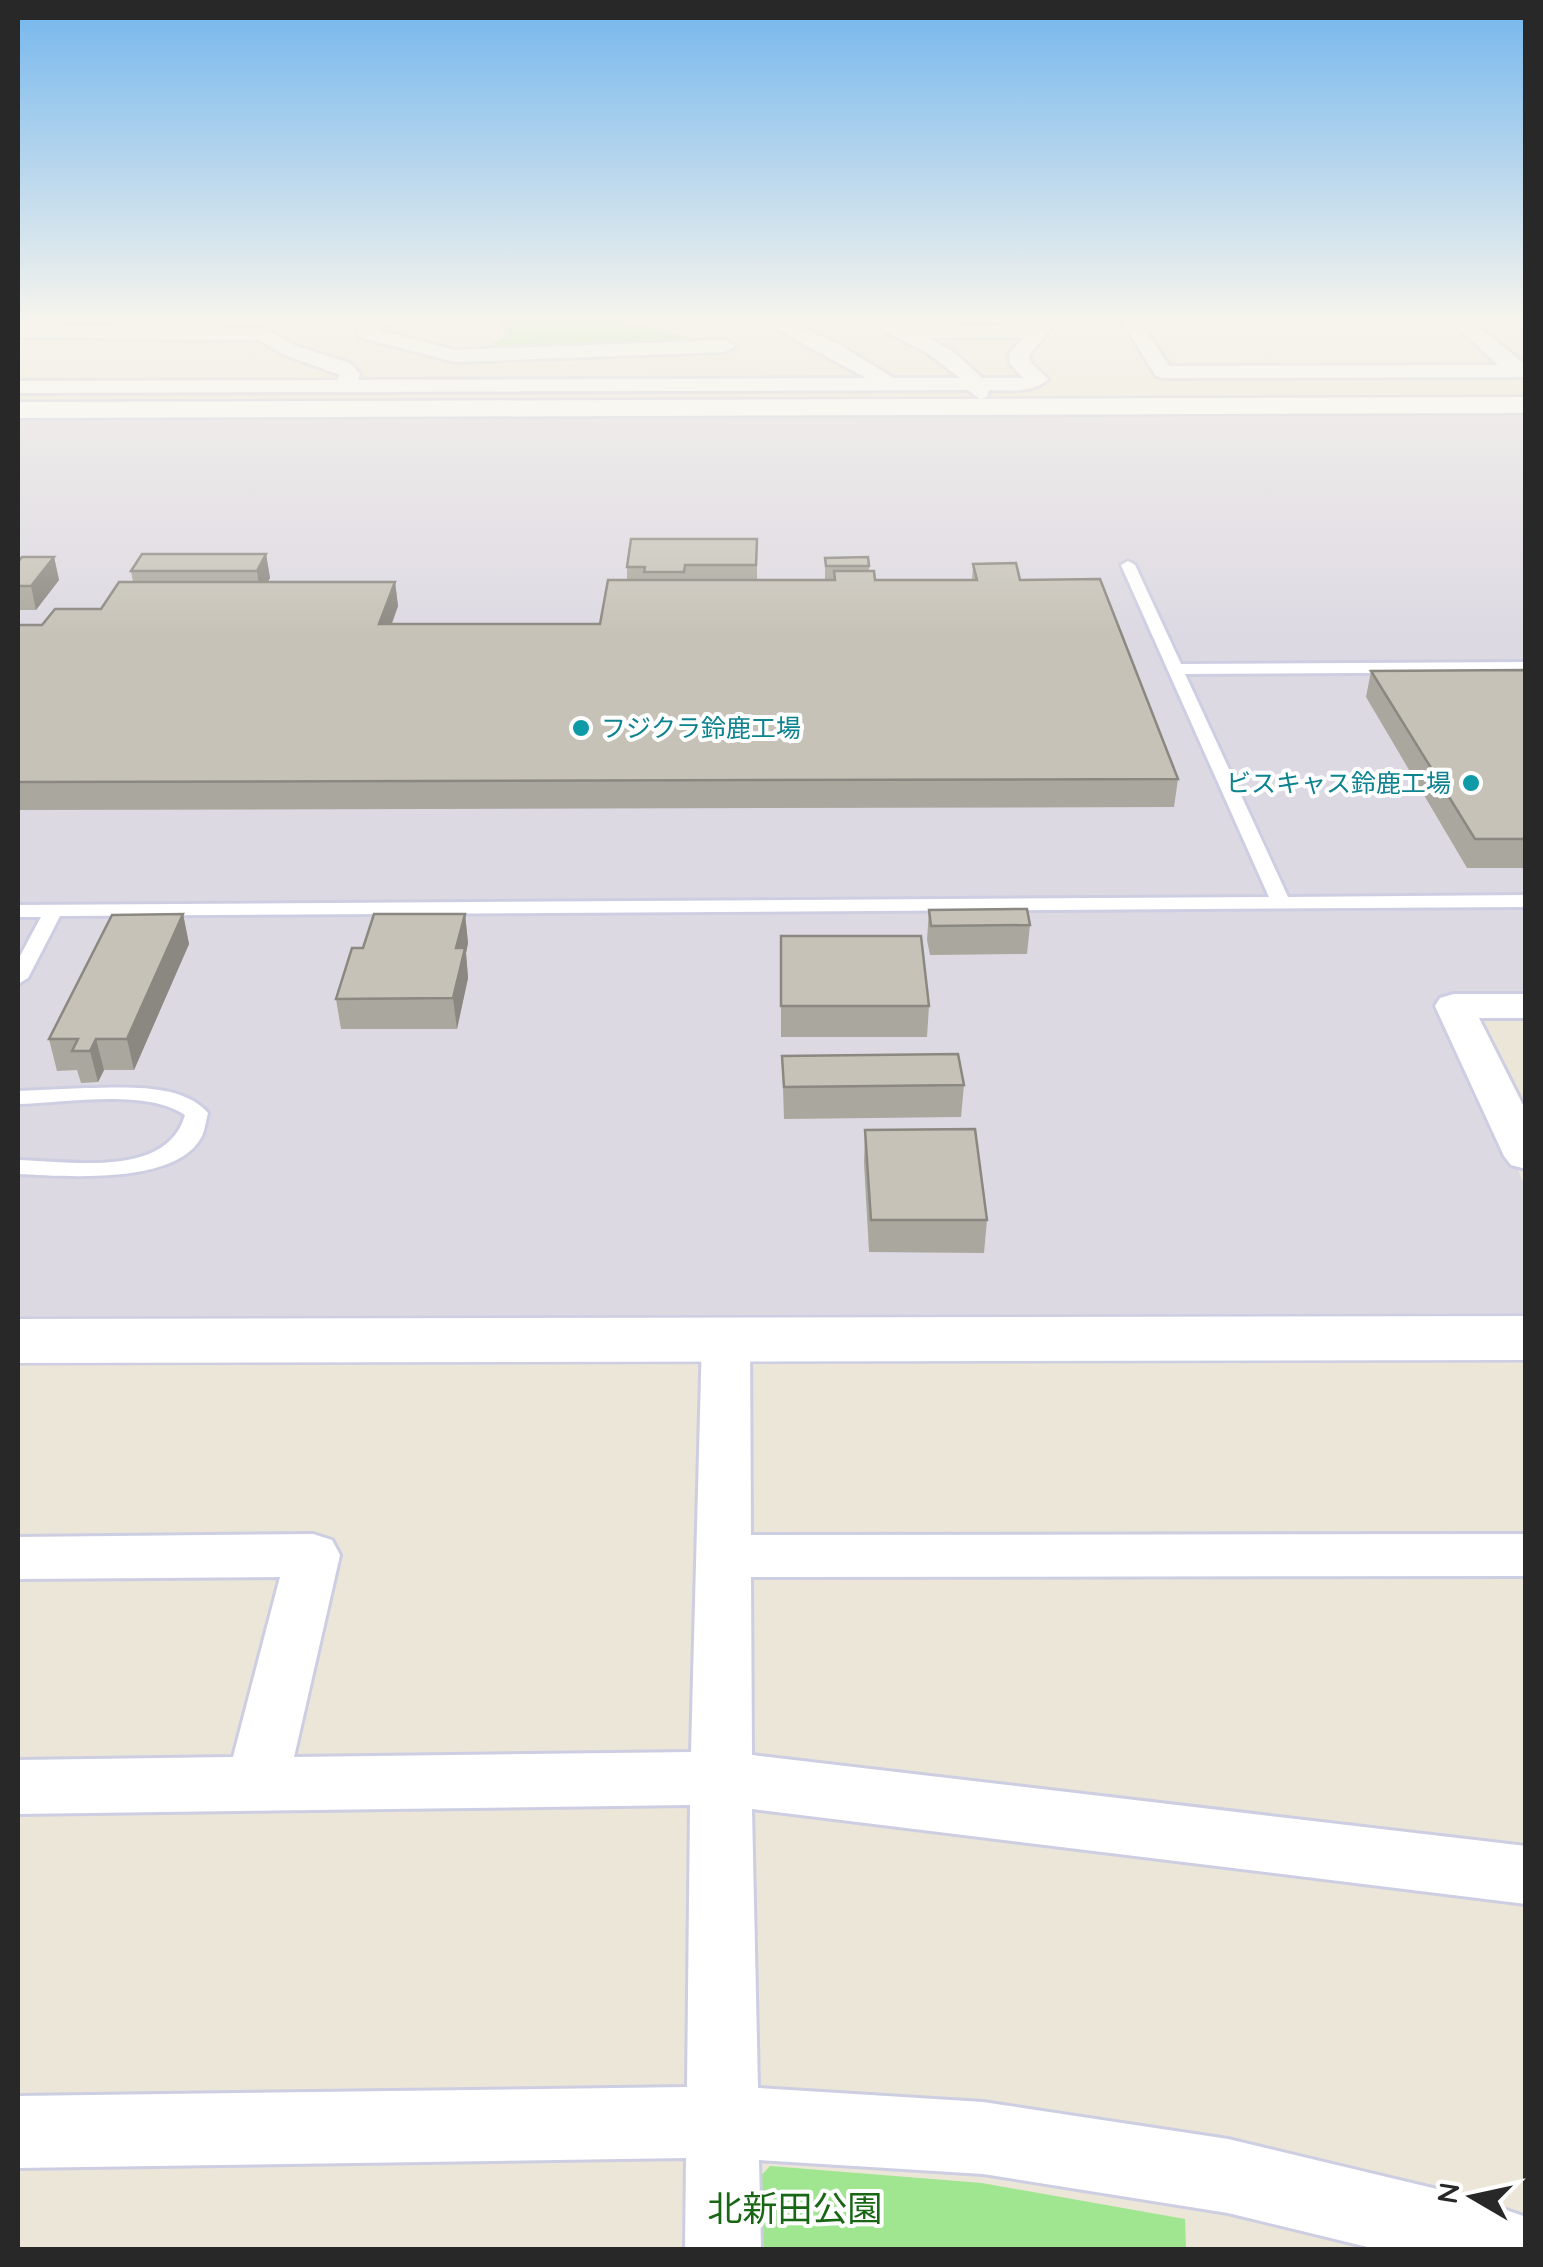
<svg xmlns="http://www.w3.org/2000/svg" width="1543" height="2267" viewBox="0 0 1543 2267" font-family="Quicksand,'Noto Sans JP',sans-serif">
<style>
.industrial{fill:#ddd9e3}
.green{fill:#a0e690}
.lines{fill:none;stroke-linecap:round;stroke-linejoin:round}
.lane-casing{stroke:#cdcee2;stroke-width:6}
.street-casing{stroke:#cdcee2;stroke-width:6}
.secondary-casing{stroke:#cdcee2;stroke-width:5}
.path{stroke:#cbcbcb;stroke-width:2.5;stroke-dasharray:4 2.5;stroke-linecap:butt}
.lane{fill:#fff;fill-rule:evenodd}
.street{fill:#fff;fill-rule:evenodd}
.secondary{fill:#fff;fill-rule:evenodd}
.wall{fill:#aaa79e}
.shaded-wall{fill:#8b8881}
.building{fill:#c6c2b8;stroke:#8b8881;stroke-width:2.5}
.culture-dot{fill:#0f9aa8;stroke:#fff;stroke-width:4}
.labels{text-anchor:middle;stroke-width:8;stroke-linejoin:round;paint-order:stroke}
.far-culture-label{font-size:25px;fill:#0d838f;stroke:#fff;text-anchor:start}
.near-park-label{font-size:35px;fill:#196715;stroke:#fff}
</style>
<rect width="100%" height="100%" fill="#ebe6d8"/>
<path class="industrial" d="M1525,407V1001H1442L1525,1186V1321L18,1328V412Z"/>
<path class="green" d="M499,320H616L707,342L472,353L504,338L507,334Z
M770,2166L982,2183L1185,2219L1186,2249H753L752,2185Z"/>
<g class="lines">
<defs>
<path id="lane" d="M1128,561L1135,565L1181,664L1526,662V672L1185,674L1288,897L1526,895V907L60,916L28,978L18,984V960L41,917H18V905L1269,897L1121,565Z
M86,1088C123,1088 181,1082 208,1113C206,1120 205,1129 202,1136C177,1186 64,1176 18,1174V1160C70,1161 167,1179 185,1115C146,1088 64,1103 18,1104V1091Z"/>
<path id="street" d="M372,320H400L377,330L455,350L725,340L735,346L725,352L455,362L359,337L357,333L363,322Z
M760,320H784L836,343L894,378H960L926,352L862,320H886L904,327L1034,325L1039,320H1058L1029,355L1030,362L1048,379C1032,394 1010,390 989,390L987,397L980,399L968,390L18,393V381L337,380L340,375L282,354L259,340L18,337V325L263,328L296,346L350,363L360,374L358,380L866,378ZM1024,337L1009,354L1010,364L1023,378H982L955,353L929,338Z
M1121,320H1139L1169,366L1498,365L1450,320H1470L1526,365V377L1163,378L1156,376Z
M1454,994H1526V1018H1479L1526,1111V1169L1511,1165L1504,1156L1435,1006L1440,998Z
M726,1321L743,1326L750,1338L751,1535L1526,1534V1576L751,1577L752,1755L1526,1846V1904L752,1809L758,2088L983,2102L1228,2139L1466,2196L1526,2217V2250H1380L1228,2213L983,2174L759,2160L761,2250H685L686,2158L18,2168V2096L687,2087L690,1805L18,1814V1760L233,1757L280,1577L18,1579V1537L313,1534L332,1540L340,1555L294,1757L691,1752L702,1338L709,1326Z"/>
<path id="secondary" d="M1526,397V413L18,418V402Z
M1526,1316V1360L18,1363V1319Z"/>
</defs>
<use href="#lane" class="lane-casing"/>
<use href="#street" class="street-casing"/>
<use href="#secondary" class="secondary-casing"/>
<path class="path" d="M442,325L493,323"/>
<use href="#lane" class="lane"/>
<use href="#street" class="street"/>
<use href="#secondary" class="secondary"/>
</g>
<path class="wall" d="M757,539V580H825V558L869,566V571L875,580H972L973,564L1020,580L1178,779L1174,807L18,810V625H42L101,609L133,582L131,571L266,554L270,578L268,582H395L398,606L392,624H600L627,580V567Z
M54,557L59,580L36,610H18V562Z
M1526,670V868H1467L1366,697L1371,671Z
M929,910L1030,925L1027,954L930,955L927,940Z
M183,914L189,944L134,1070H104L98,1082L81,1083L77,1070L57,1071L49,1039Z
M465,914L468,943L466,953L468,978L457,1029H341L336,999L363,948Z
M781,936L929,1006L927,1037H781Z
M782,1056L964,1085L961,1117L784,1119Z
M865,1130L987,1220L984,1253L869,1252L864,1163Z"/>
<path class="shaded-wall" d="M266,554L270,578L260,595L257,571Z
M54,557L59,580L36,610L31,586Z
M395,582L398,606L382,649L379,624Z
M183,914L189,944L134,1070L127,1039Z
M465,914L468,943L466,953L468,978L457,1029L453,998L456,948Z
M96,1039L104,1070L98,1082L90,1051Z"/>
<path class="building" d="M631,539H757L756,565H685L684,572H644L645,567H627Z
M142,554H266L257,571H131Z
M22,557H54L31,586H18V562Z
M868,557L869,566H826L825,558Z
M1016,563L1020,580L1100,579L1178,779L18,782V625H42L55,609H101L119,582H395L379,624H600L608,580H835L834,571H874L875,580H977L973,564Z
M1526,670V839H1475L1371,671Z
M1027,909L1030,925L931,926L929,910Z
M183,914L127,1039H96L90,1051H72L78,1039H49L112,915Z
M374,914H465L456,948H465L453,998L336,999L352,948H363Z
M781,936H921L929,1006H781Z
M958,1054L964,1085L784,1087L782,1056Z
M975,1129L987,1220H871L865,1130Z"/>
<linearGradient id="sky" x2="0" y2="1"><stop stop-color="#73b6ed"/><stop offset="0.5" stop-color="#f6f4ed"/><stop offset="1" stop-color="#f6f4ed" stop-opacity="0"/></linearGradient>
<rect width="1543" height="637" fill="url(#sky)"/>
<g class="culture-dot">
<circle cx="581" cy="728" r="10"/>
<circle cx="1471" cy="783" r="10"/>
</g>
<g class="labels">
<g class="far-culture-label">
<text x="601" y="737">フジクラ鈴鹿工場</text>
<text x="1451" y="792" text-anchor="end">ビスキャス鈴鹿工場</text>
</g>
<g class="near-park-label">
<text x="795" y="2221">北新田公園</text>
</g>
</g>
<rect width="1543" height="2267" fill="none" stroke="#282828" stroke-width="40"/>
<g transform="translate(1473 2197) rotate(279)" stroke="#ffffff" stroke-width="8" paint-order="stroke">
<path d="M0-8L18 38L0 25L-18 38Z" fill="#282828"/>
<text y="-15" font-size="28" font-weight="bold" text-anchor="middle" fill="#282828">N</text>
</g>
</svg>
